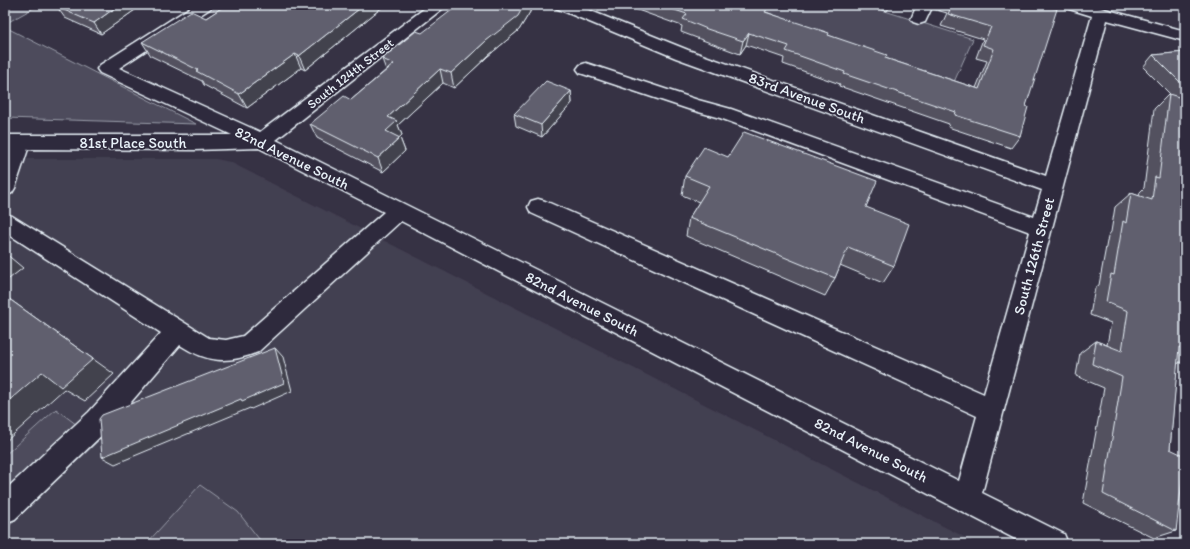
<svg xmlns="http://www.w3.org/2000/svg" width="1190" height="549" viewBox="0 0 1190 549" font-family="Itim,sans-serif">
<style>
.built{fill:#433f51}
.green{fill:#4d4b5c;stroke:#9a9eaa}
.lines{fill:none;stroke-linecap:round;stroke-linejoin:round}
.minor-casing{stroke:#e8f1f8;stroke-width:3}
.minor{fill:#2f2a3d;fill-rule:evenodd}
.wall{fill:#53515f;stroke:#e8f1f8}
.shaded-wall{fill:#43424d;stroke:#e8f1f8}
.building{fill:#605e6e;stroke:#e8f1f8}
.labels{text-anchor:middle;stroke-width:3.5;stroke-linejoin:round;paint-order:stroke}
.far-street-label{font-size:13px;fill:#e8f1f8;stroke:#2f2a3d}
.street-label{font-size:15px;fill:#e8f1f8;stroke:#2f2a3d}
</style>
<rect width="100%" height="100%" fill="#363244"/>
<filter id="ink" filterUnits="userSpaceOnUse"><feTurbulence type="fractalNoise" baseFrequency=".025" numOctaves="2"/><feDisplacementMap in="SourceGraphic" scale="8" xChannelSelector="R" yChannelSelector="G"/><feConvolveMatrix kernelMatrix="1 2 1 2 8 2 1 2 1" color-interpolation-filters="sRGB"/></filter>
<g filter="url(#ink)">
<path class="built" d="M5,159H216L230,162L978,544H5Z"/>
<path class="green" d="M5,5H39L5,24Z
M727,5H866L973,39L954,82Z
M5,27L196,124L5,118Z
M56,409L98,441L5,530V455Z
M200,485L238,512L263,544H146Z"/>
<g class="lines">
<defs>
<path id="minor" d="M194,5H213L211,8L119,68L260,132L429,5H447L276,140L959,481L977,416L531,213L528,207L531,201L538,199L545,201L984,394L1030,232L720,118L688,109L580,73L577,69L580,65L586,63L698,100L731,109L1034,217L1042,190L676,58L556,8L554,5H576L688,50L1046,176L1092,16L1066,8L1064,5H1090L1185,31V41L1107,20L982,493L1064,534L1068,544H1025L401,221L258,352C227,364 208,363 180,345L107,430L15,519L5,523V490L89,412L161,333L5,232V214L12,216L209,338L226,340L243,336L384,212L259,148L195,150L28,149L15,188L12,193L5,196V160L9,149H5V135H232L100,73L97,69L100,65Z
M917,5H933L925,22L919,24L913,22L911,19Z"/>
</defs>
<use href="#minor" class="minor-casing"/>
<use href="#minor" class="minor"/>
</g>
<path class="wall" d="M61,5H142L101,34L65,18L57,7Z
M226,5H385L305,70L301,68L247,108L204,85L202,81L151,56L142,42L206,18Z
M466,5H530V12L519,30L488,56L454,88L443,83L398,125L402,135L399,137L400,138L405,151L383,172L317,138L310,124L351,100L386,70L382,59L464,8Z
M632,5H757L766,12L828,35L885,58L976,88L987,61L976,58L983,39L941,26L947,13L933,9L934,5H1043L1026,106L1020,136L1011,148L948,127L949,124L839,86L840,84L783,64L784,58L746,45L740,54L705,41L681,32L682,26L632,8Z
M869,5H891L887,11Z
M1185,52V360L1177,364L1170,449L1176,531L1154,538L1083,503L1104,388L1076,376L1080,353L1096,341L1107,345L1111,323L1090,315L1095,288L1099,285L1108,236L1111,232L1115,207L1131,193L1139,196L1140,192L1144,188L1154,109L1169,94H1170L1143,67L1153,55Z
M571,91L572,103L542,137L516,126L514,114Z
M728,157L894,266L883,283L840,265L835,278L825,296L686,236L689,218L699,202L682,195L685,176Z"/>
<path class="shaded-wall" d="M119,5H142L101,34L94,23Z
M364,5H385L305,70L299,56Z
M524,5H530V12L519,30L488,56L454,88L451,73L486,41Z
M749,33L746,45L740,54L743,41Z
M295,54L301,68L247,108L239,94Z
M440,69L443,83L398,125L402,135L391,145L386,131L388,117Z
M571,91L572,103L542,137L541,125Z
M400,138L405,151L383,172L378,158Z
M5,253L23,268L5,282Z
M5,296L114,374L85,401L64,389L5,442Z
M275,348L283,357L292,391L251,409L250,408L115,464L102,457Z"/>
<path class="building" d="M61,5H119L94,23L57,7Z
M226,5H364L299,56L295,54L239,94L196,71L198,70L142,42L191,11L206,18Z
M466,5H524L518,16L486,41L451,73L440,69L388,117L397,121L386,131L400,138L378,158L310,124L344,96L351,100L394,64L382,59L416,31L422,33L457,6L464,8Z
M659,5H757L767,9L765,12L829,33L828,35L887,55L885,58L979,89L994,49L983,45L991,27L948,14L952,5H1043L1057,9L1026,106L1028,107L1020,136L955,115L956,112L844,74L845,72L786,51L789,46L749,33L743,41L707,29L683,19L687,14Z
M1185,52V87L1153,55Z
M546,81L571,91L541,125L514,114Z
M1169,94L1185,99V349L1179,347L1170,449L1185,456L1176,531L1103,494L1122,377L1092,364L1096,341L1122,351L1128,311L1106,302L1111,274L1114,275L1123,221L1126,223L1131,193L1152,200L1155,177L1159,178Z
M744,132L877,181L866,207L909,224L894,266L848,247L835,278L689,218L709,186L685,176L704,147L728,157Z
M5,296L93,359L61,387L42,372L5,404Z
M275,348L284,383L242,401L241,399L102,457L99,419L102,415Z"/>
</g>
<g class="labels">
<g class="far-street-label">
<text transform="translate(350 73) rotate(-38)" y="5">South 124th Street</text>
</g>
<g class="street-label">
<text transform="translate(807 98) rotate(20)" y="5">83rd Avenue South</text>
<text x="133" y="148">81st Place South</text>
<text transform="translate(292 158) rotate(26)" y="5">82nd Avenue South</text>
<text transform="translate(1034 256) rotate(-75)" y="5">South 126th Street</text>
<text transform="translate(582 304) rotate(27)" y="5">82nd Avenue South</text>
<text transform="translate(871 450) rotate(27)" y="5">82nd Avenue South</text>
</g>
</g>
<rect width="1190" height="549" fill="none" stroke="#2f2a3d" stroke-width="20"/>
<rect x="10" y="10" width="1170" height="529" fill="none" stroke="#e8f1f8" stroke-width="1.5" filter="url(#ink)"/>
</svg>
